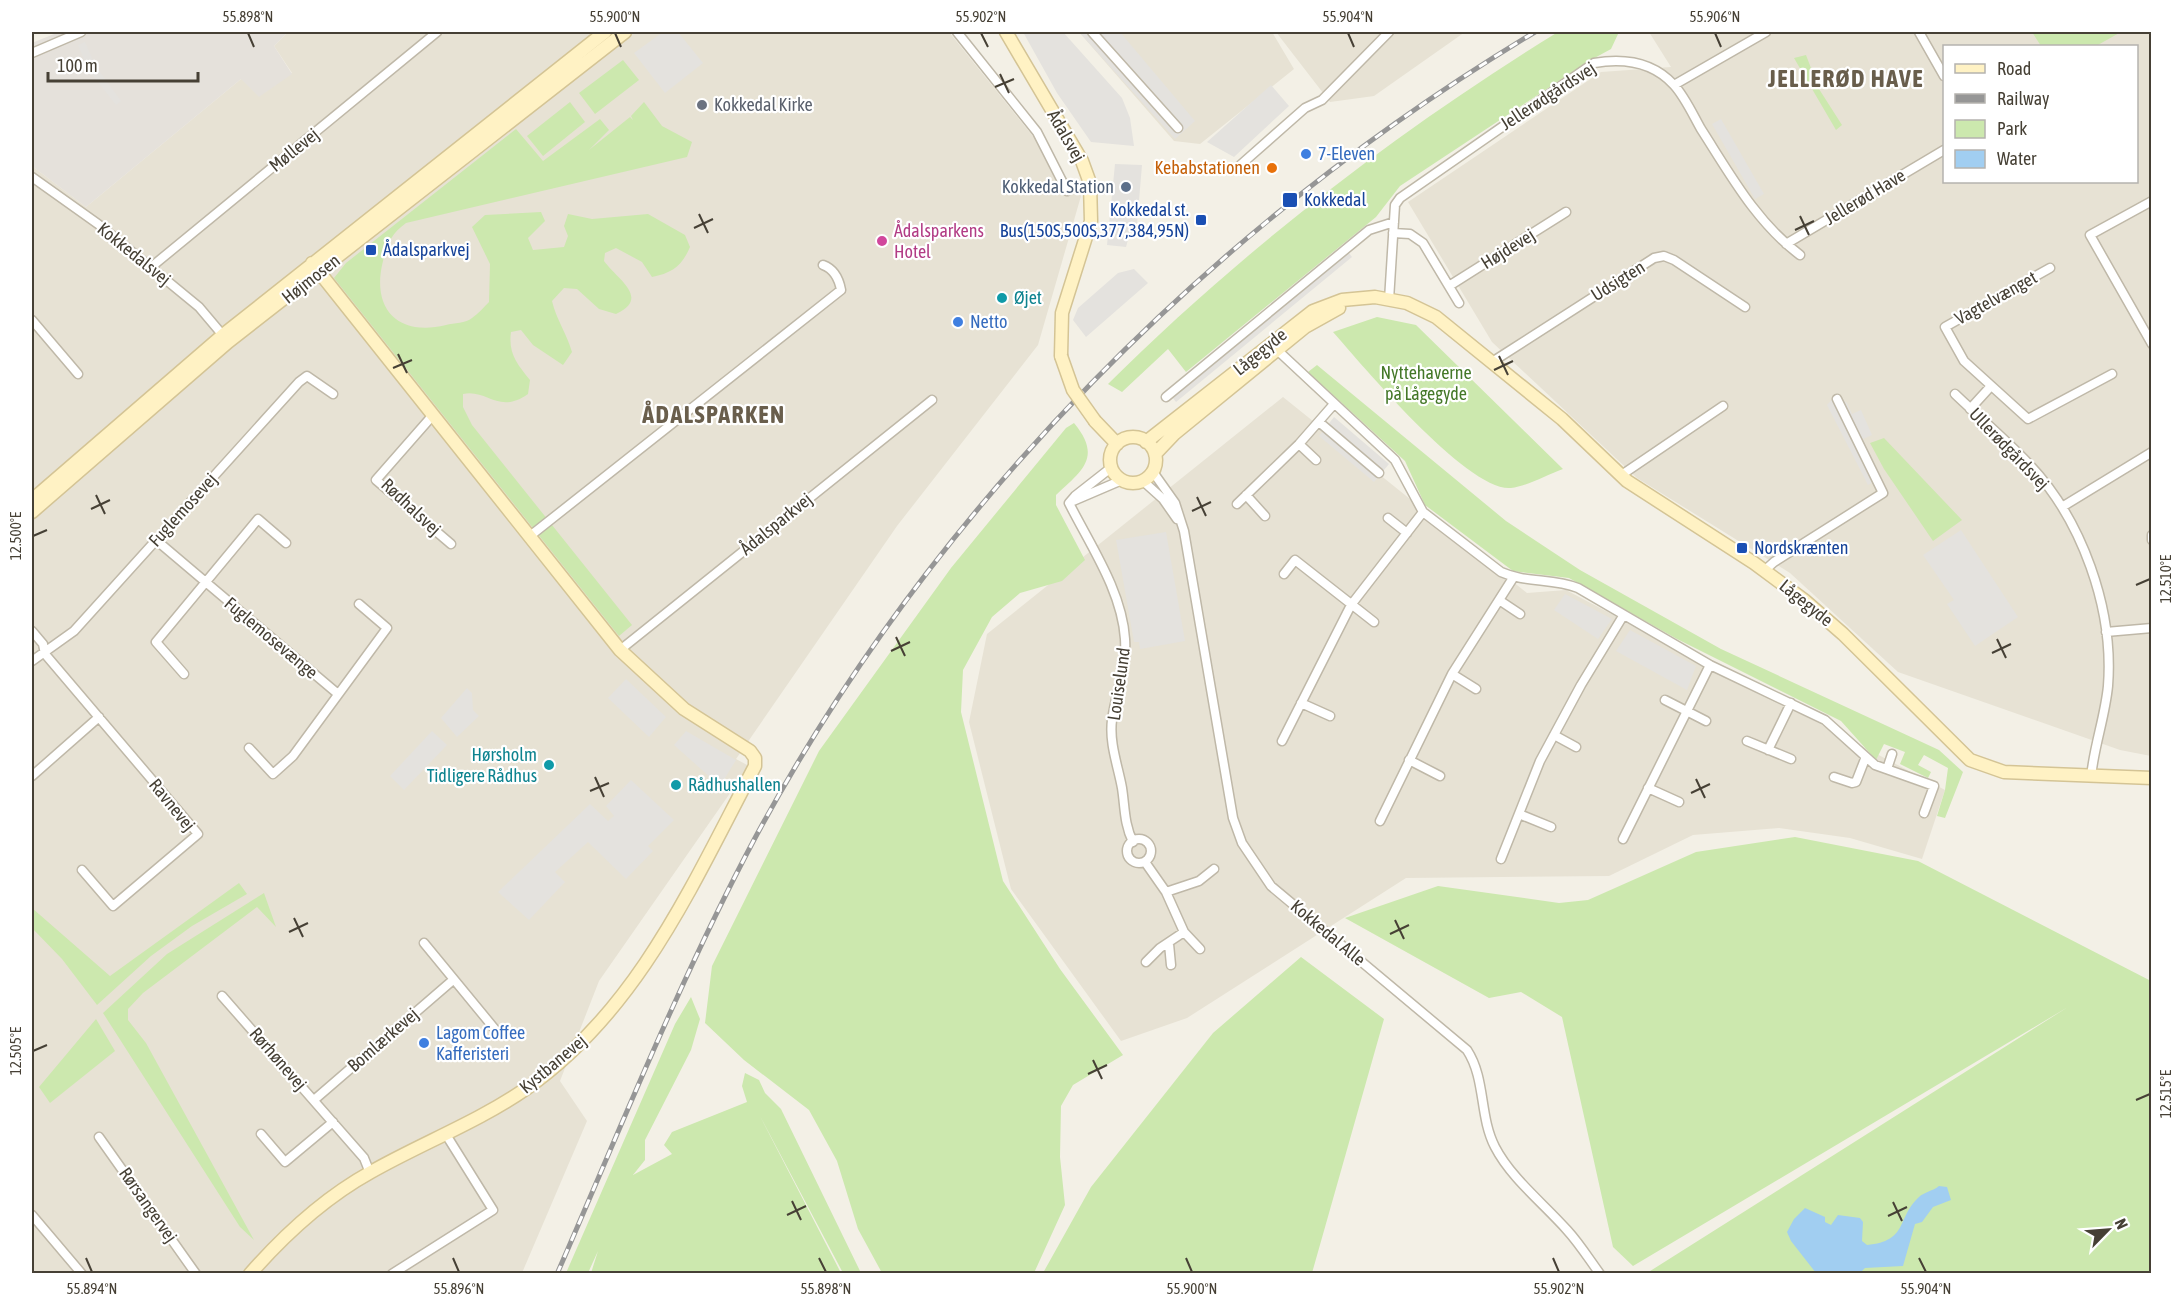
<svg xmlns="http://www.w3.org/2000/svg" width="2183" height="1305" viewBox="0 0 2183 1305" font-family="'Asap Condensed',sans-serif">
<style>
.residential{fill:#e7e2d4;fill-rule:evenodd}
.industrial{fill:#e5e1db}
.green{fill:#cce8ae}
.parking{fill:#e4e2de}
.water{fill:#a1cef1}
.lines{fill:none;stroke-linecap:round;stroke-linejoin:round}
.street-casing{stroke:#bfb8a8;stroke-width:11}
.secondary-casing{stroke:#d4c495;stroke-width:15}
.street{stroke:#fff;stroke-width:8}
.secondary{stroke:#fff2c4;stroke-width:12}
.rail-casing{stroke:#969696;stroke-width:5}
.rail{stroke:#fff;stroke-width:3;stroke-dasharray:9;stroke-linecap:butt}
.secondary-bridge-casing{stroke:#d4c495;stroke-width:15;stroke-linecap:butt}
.secondary-bridge{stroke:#fff2c4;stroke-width:12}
.ticks{fill:none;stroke:#464035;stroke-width:2}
.worship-dot{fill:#6b7280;stroke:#fff;stroke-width:2}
.shop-dot{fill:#3f7fe0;stroke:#fff;stroke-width:2}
.food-dot{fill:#e8710a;stroke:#fff;stroke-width:2}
.service-dot{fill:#5c6f8a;stroke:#fff;stroke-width:2}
.transit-dot{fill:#1a4fb4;stroke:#fff;stroke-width:2}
.hotel-dot{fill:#d1479c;stroke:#fff;stroke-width:2}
.culture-dot{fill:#0f9aa8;stroke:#fff;stroke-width:2}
.labels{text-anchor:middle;stroke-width:4.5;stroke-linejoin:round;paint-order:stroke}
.street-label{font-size:18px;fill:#464035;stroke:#fff}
.worship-label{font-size:18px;fill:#5b616d;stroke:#fff;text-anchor:start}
.shop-label{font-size:18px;fill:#366cbe;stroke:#fff;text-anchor:start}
.food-label{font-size:18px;fill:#c56008;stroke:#fff;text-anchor:end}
.service-label{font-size:18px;fill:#4e5e75;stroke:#fff;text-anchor:end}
.transit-label{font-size:18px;fill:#164399;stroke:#fff;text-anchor:start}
.hotel-label{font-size:18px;fill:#b23c85;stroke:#fff;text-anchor:start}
.culture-label{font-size:18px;fill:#0d838f;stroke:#fff;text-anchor:start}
.park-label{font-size:18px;fill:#447828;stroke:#fff}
.district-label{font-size:24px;font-weight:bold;letter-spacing:1.5px;fill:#695e4c;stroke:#fff}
.neatline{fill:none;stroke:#464035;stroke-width:2}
.ticks-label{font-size:15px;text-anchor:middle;fill:#464035}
</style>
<rect width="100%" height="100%" fill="#f3f0e6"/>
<path class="residential" d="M288,32H949L1081,196L1038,345L897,526L736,759L749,766L599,981L560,1081L587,1121L522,1273H32V166L86,207L241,79L292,73L274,46Z
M1079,32H1272L1294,69L1200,144L1174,141Z
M1276,32H1465L1374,96L1330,102Z
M1649,32H2151V756L2120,750L1898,672L1790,573L1637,478L1492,342L1408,202L1601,72L1671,67ZM1944,46H2136V182H1944Z
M1283,397L1527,593L1566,590L1945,790L1922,859L1850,838L1779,828L1693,835L1609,876L1406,878L1187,1018L1121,1041L1011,889L969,722L987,634Z"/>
<path class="industrial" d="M59,32H288L274,46L292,74L259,97L241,79L86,207L32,166V43Z"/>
<path class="green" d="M1558,32H1619L1611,49L1589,61L1400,186L1376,217L1186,372L1168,349L1122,392L1108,384C1243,250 1396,132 1558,32Z
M2032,32H2121L2096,46H2041Z
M1806,55L1819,89L1842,125L1836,130L1794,58Z
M623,60L639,80L595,114L579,93Z
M570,102L585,122L543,156L527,136Z
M644,102L662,126L692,142L687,157L406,223C391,234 387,244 383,261C371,308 397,337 446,325C454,323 466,323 472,318C478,314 484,307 489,302L490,264L472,227L485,215L541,212L545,221L528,238L533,250L564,247L568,236L564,226L568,214L592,219L648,214L685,235L690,247C682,266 672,273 652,277L642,262L616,248L605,253L604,261C617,279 651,298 616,314L599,309L577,289L564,288L552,301C556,319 567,334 572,352L563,365L533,345L521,330L511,332C508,353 517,364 530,380L528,394C498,415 488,389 463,394V407L472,425L632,625L619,636L334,278L346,263L516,129L543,161L600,119L609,130L589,150L630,117L633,120L631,116Z
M1377,317L1416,325L1563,469C1547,475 1527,486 1511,488C1468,492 1362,365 1333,332Z
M1317,365L1506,521L1580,570L1721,649L1939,750L1963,772L1945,818L1937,816L1945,790L1948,768L1924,755L1918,765L1931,772L1928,778L1900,764L1905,752L1884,744L1876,760L1841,721L1677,639L1569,578L1513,571L1425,505L1405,461L1308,372Z
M1074,423C1102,457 1083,470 1056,495V505L1085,560L1062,581L1020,593L992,617L963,670L961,712L1003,881L1060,969L1123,1055L1073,1085L1061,1106L1060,1157L1065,1205L1034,1273H882L858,1229L837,1161L809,1110L744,1060L705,1023L712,966L819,751L951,568L1066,428Z
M1884,438L1962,520L1933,541L1884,469L1870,443Z
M1795,837L1918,861L2151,981V1273H1647L2068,1007L1633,1266L1613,1247L1562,1017L1521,992L1489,998L1345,918L1438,886L1559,903L1588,900L1696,852Z
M239,883L247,894L192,926L151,956L97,1005L62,959L32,928V908L110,976Z
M264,893L276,927L257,907L143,993L128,1009V1020L146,1043L254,1240L240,1227L103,1013L167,954Z
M1301,957L1384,1019L1312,1273H1043L1091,1187L1213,1033Z
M691,997L700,1019L691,1050L645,1140V1160L633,1175L672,1154L664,1145L672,1132L747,1102L742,1086L745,1073L759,1080L765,1093L781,1109L861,1273H843L760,1116L841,1273H591L598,1251L588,1273H566L675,1024Z
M96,1019L115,1051L50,1103L39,1087Z"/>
<path class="parking" d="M663,32H678L703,63L665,93L634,53Z
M1023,32H1063L1122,98L1130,118L1134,146L1091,142L1057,93Z
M1079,32H1120L1195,121L1175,139Z
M85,42L95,65L121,101L116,105L88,69L78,45Z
M1271,85L1289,106L1234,157L1207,142Z
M1721,119L1764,194L1755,199L1712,124Z
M1115,164L1142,165L1136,236H1129L1126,247L1107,245Z
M1345,248L1352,257L1176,402L1169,393Z
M1134,269L1148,283L1086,337L1073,320L1078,308L1118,273Z
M1836,395L1847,403L1852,414L1861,410L1872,435L1863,439L1881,477L1868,485L1827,405Z
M1334,417L1389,464L1374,482L1319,436Z
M1961,530L2018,617L1975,646L1947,604L1954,600L1923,555Z
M1166,532L1185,641L1140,649L1139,642H1134L1116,540Z
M1565,594L1612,619L1598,639L1554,610Z
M1630,630L1696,666L1687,690L1616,651Z
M626,679L666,717L649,737L608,698Z
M467,688L472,693L473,710L479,716L457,737L441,718Z
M432,731L447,745L404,790L390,776Z
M686,731L736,760L720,786L674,745Z
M631,780L674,820L648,846L653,851L626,879L588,842L555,872L565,882L529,920L498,892L590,804L608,821L614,816L606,806Z"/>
<path class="water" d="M1939,1186L1947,1187L1951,1200L1933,1207L1922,1222L1915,1224L1903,1266L1865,1268L1861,1272C1848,1269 1831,1274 1816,1273L1791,1241L1787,1232L1794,1219L1805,1208L1825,1217V1222L1831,1225L1838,1215L1860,1218L1863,1222L1862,1241L1867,1245C1909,1241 1896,1218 1919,1197C1924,1192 1933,1191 1939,1186Z"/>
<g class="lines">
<defs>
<path id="street" d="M957,32L1037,132L1067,191
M1092,32L1178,128
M1919,32L1944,76
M32,53L81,32
M1674,85L1766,32
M1237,168L1305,108L1322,100L1389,32
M32,177L98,224L199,307L226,339
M2152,201L2090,235L2152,344
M1393,233L1410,234L1423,243L1459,303
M1786,244L1944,150
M150,268L437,32
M2050,268L1945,327L1964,361L2028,419L2112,374
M1449,286L1566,212
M1389,300L1395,205L1400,198L1594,63C1623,58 1653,62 1674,85C1685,97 1693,115 1701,129C1730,174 1756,222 1800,255
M32,320L78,374
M1275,348L1395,460L1423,512L1501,572C1525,583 1553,578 1578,588L1710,665L1825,720L1875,765L1934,786L1924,813
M1492,362L1654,258L1664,256L1674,260L1745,307
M1955,394C1979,417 2005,439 2028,463C2082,519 2114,609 2108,686C2105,717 2094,746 2091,777
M1166,397L1369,230L1394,222
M1970,409L1991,386
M433,415L376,480L451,544
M1319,422L1379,473
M1299,444L1316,460
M1112,467L1075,496L1069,503C1090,545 1122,591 1125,639C1127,667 1116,692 1112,720C1109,743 1118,766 1122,788C1125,807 1124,824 1133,842
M1153,472L1175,503L1184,531L1233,818L1242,843L1271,886L1467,1050C1486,1079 1479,1116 1495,1147C1511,1178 1543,1203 1567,1230C1579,1243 1589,1259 1600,1274
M1620,476L1723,406
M1143,481L1163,499L1177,519
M1246,495L1265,516
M1073,501L1122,480
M1237,504L1299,444L1334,404
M2062,507L2152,452
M1388,518L1407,533
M2152,535V540
M530,536L841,290C839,279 834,269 823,265
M156,540L338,694
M1764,571L1774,562L1883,493L1837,399
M1284,574L1295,560L1374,622
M1499,600L1520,614
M32,631L43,644L45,654L198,834L113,906L82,870
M2106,632L2152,628
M620,650L932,400
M32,661L74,631L299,382L307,376L333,394
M184,674L156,642L258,519L286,543
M1452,674L1476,689
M1665,700L1706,721
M1301,703L1330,716
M1554,735L1576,747
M1282,741L1351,605L1423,512
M1747,741L1791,759
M249,748L273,774L293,756L387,628L359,604
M1768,750L1791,703
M1409,760L1440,776
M1887,769L1892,754
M32,776L99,717
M1834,777L1852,783L1856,782L1865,759
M1648,788L1679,802
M1519,814L1551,827
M1380,821L1452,674L1513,578
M1623,839L1710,665
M1127 851a12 12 0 1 1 24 0a12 12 0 1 1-24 0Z
M1501,859L1540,761L1581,685L1623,616
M1145,862L1166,892L1184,932L1160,948L1146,962
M1166,892L1199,881L1214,869
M1184,932L1200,949
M424,943L498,1033
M1169,944L1171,965
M222,996L364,1158L370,1173
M314,1100L453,980
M261,1134L285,1162L333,1122
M99,1137L196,1274
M32,1215L82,1274
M392,1274L493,1210L445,1133"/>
<path id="secondary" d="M1006,32L1082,161L1090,183L1091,221L1062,313L1061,356
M1095,421L1117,444
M1110 460a23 23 0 1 1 46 0a23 23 0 1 1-46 0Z
M1146,442L1313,311L1342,300L1375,297L1407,303L1436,317L1562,419L1627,481L1754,563L1804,600L1843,634L1970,760L2004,772L2152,778
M1155,454L1174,434L1305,327L1339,308
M32,500L223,335L605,32
M32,512L228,342L625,32
M250,1274C285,1234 324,1198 371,1172C422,1143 478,1122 527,1088C639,1009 693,883 755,766V758L750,751L684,709L620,650L312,263"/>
</defs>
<use href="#street" class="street-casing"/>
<use href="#secondary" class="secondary-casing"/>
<use href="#street" class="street"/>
<use href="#secondary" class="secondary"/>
<defs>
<path id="rail" d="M557,1274C621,1127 680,979 755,838C933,507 1214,225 1535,32"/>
</defs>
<use href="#rail" class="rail-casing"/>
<use href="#rail" class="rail"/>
<defs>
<path id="secondary-bridge" d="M1061,356L1073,390L1095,421"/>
</defs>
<use href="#secondary-bridge" class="secondary-bridge-casing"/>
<use href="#secondary-bridge" class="secondary-bridge"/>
</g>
<path class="ticks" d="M248,33L254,47M615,33L621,47M981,33L988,47M1348,33L1354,47M1715,33L1721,47M1000,74L1009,93M995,87L1014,79M699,214L708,233M1800,216L1809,235M694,228L713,219M1795,230L1814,221M398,354L407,373M1499,356L1508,375M393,368L412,360M1494,370L1513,361M96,495L105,514M1197,497L1206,516M91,509L110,500M1192,511L1211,502M33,536L47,530M2136,585L2150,579M896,637L905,656M1997,639L2006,658M891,651L910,642M1992,653L2011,644M595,777L604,797M1696,779L1705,798M590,791L609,783M1691,793L1710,784M294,918L303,937M1395,920L1404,939M289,932L308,923M1390,934L1409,925M33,1051L47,1045M1093,1060L1102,1079M1088,1074L1107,1065M2136,1100L2150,1094M792,1201L801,1220M1893,1202L1902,1221M787,1215L806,1206M1888,1216L1907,1207M86,1258L92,1272M453,1258L459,1272M819,1258L826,1272M1186,1258L1192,1272M1553,1258L1559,1272M1919,1258L1926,1272"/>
<circle class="worship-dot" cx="702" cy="105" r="6"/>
<g class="shop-dot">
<circle cx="1306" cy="154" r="6"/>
<circle cx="958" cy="322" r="6"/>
<circle cx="424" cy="1043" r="6"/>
</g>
<circle class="food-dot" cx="1272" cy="168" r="6"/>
<circle class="service-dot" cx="1126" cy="187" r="6"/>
<g class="transit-dot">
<rect x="1282" y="192" width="16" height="16" rx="3"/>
<rect x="1195" y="214" width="12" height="12" rx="3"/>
<rect x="365" y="244" width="12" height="12" rx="3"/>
<rect x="1736" y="542" width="12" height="12" rx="3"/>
</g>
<circle class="hotel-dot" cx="882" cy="241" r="6"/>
<g class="culture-dot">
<circle cx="1002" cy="298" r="6"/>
<circle cx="549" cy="765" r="6"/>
<circle cx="676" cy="785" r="6"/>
</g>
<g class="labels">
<g class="street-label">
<text transform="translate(1548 96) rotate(-33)" y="6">Jellerødgårdsvej</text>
<text transform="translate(1066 136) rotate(60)" y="6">Ådalsvej</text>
<text transform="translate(294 150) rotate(-39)" y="6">Møllevej</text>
<text transform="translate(1865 197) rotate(-31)" y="6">Jellerød Have</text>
<text transform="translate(1508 249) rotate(-32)" y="6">Højdevej</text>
<text transform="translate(134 254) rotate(39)" y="6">Kokkedalsvej</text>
<text transform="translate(311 279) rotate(-38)" y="6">Højmosen</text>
<text transform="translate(1618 281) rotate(-32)" y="6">Udsigten</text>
<text transform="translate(1996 298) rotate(-29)" y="6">Vagtelvænget</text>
<text transform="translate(1260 352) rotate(-39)" y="6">Lågegyde</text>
<text transform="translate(2009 449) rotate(46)" y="6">Ullerødgårdsvej</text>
<text transform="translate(411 507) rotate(43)" y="6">Rødhalsvej</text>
<text transform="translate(183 510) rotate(-48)" y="6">Fuglemosevej</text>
<text transform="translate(776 524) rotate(-39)" y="6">Ådalsparkvej</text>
<text transform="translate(1806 603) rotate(39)" y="6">Lågegyde</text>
<text transform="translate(271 638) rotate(40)" y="6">Fuglemosevænge</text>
<text transform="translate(1119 684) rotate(-82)" y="6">Louiselund</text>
<text transform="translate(172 805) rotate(51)" y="6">Ravnevej</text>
<text transform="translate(1328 933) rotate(40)" y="6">Kokkedal Alle</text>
<text transform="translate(383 1040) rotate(-41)" y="6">Bomlærkevej</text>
<text transform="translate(278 1059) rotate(49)" y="6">Rørhønevej</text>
<text transform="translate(553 1064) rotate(-40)" y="6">Kystbanevej</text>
<text transform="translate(148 1205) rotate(55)" y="6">Rørsangervej</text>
</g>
<g class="worship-label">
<text x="714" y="111">Kokkedal Kirke</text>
</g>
<g class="shop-label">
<text x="1318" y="160">7-Eleven</text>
<text x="970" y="328">Netto</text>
<text x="436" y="1039">Lagom Coffee<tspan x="436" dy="21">Kafferisteri</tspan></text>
</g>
<g class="food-label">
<text x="1260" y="174">Kebabstationen</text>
</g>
<g class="service-label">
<text x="1114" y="193">Kokkedal Station</text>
</g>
<g class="transit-label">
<text x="1304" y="206">Kokkedal</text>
<text x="1189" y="216" text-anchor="end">Kokkedal st.<tspan x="1189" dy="21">Bus(150S,500S,377,384,95N)</tspan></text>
<text x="383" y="256">Ådalsparkvej</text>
<text x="1754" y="554">Nordskrænten</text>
</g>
<g class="hotel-label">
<text x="894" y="237">Ådalsparkens<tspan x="894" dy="21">Hotel</tspan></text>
</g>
<g class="culture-label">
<text x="1014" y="304">Øjet</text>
<text x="537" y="761" text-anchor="end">Hørsholm<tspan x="537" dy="21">Tidligere Rådhus</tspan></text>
<text x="688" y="791">Rådhushallen</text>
</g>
<g class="park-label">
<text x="1426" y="379">Nyttehaverne<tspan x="1426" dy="21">på Lågegyde</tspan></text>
</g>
<g class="district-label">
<text x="1846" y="87">JELLERØD HAVE</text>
<text x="714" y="423">ÅDALSPARKEN</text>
</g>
</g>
<rect width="2183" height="1305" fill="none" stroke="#ffffff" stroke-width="66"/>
<rect x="1943" y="45" width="195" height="138" fill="#ffffff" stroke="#b5b3ae" stroke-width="1.5"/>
<rect x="1955" y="64" width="30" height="9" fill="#fff2c4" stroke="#b5b3ae" stroke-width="1.5"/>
<text x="1997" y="75" font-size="18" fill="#464035">Road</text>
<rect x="1955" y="94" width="30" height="9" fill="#969696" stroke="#b5b3ae" stroke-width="1.5"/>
<text x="1997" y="105" font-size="18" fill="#464035">Railway</text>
<rect x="1955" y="120" width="30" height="18" fill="#cce8ae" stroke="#b5b3ae" stroke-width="1.5"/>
<text x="1997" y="135" font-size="18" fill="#464035">Park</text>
<rect x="1955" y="150" width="30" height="18" fill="#a1cef1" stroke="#b5b3ae" stroke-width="1.5"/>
<text x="1997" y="165" font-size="18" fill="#464035">Water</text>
<g transform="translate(2108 1230) rotate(65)" stroke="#ffffff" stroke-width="4.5" paint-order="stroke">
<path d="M0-4.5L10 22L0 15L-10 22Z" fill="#464035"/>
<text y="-9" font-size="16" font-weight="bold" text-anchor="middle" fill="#464035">N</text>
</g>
<path d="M48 72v9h150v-9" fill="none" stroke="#464035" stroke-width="3"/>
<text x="57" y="72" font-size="18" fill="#464035" stroke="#ffffff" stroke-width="4.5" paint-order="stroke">100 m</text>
<rect x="33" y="33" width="2117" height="1239" class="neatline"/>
<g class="ticks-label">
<text x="248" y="22">55.898°N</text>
<text x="615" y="22">55.900°N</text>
<text x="981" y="22">55.902°N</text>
<text x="1348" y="22">55.904°N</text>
<text x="1715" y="22">55.906°N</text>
<text transform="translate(16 536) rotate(-90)" y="5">12.500°E</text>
<text transform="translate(2166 579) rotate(-90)" y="5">12.510°E</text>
<text transform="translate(16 1051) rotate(-90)" y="5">12.505°E</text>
<text transform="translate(2166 1094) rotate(-90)" y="5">12.515°E</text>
<text x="92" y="1294">55.894°N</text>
<text x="459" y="1294">55.896°N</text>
<text x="826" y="1294">55.898°N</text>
<text x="1192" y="1294">55.900°N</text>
<text x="1559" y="1294">55.902°N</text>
<text x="1926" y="1294">55.904°N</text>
</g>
</svg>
